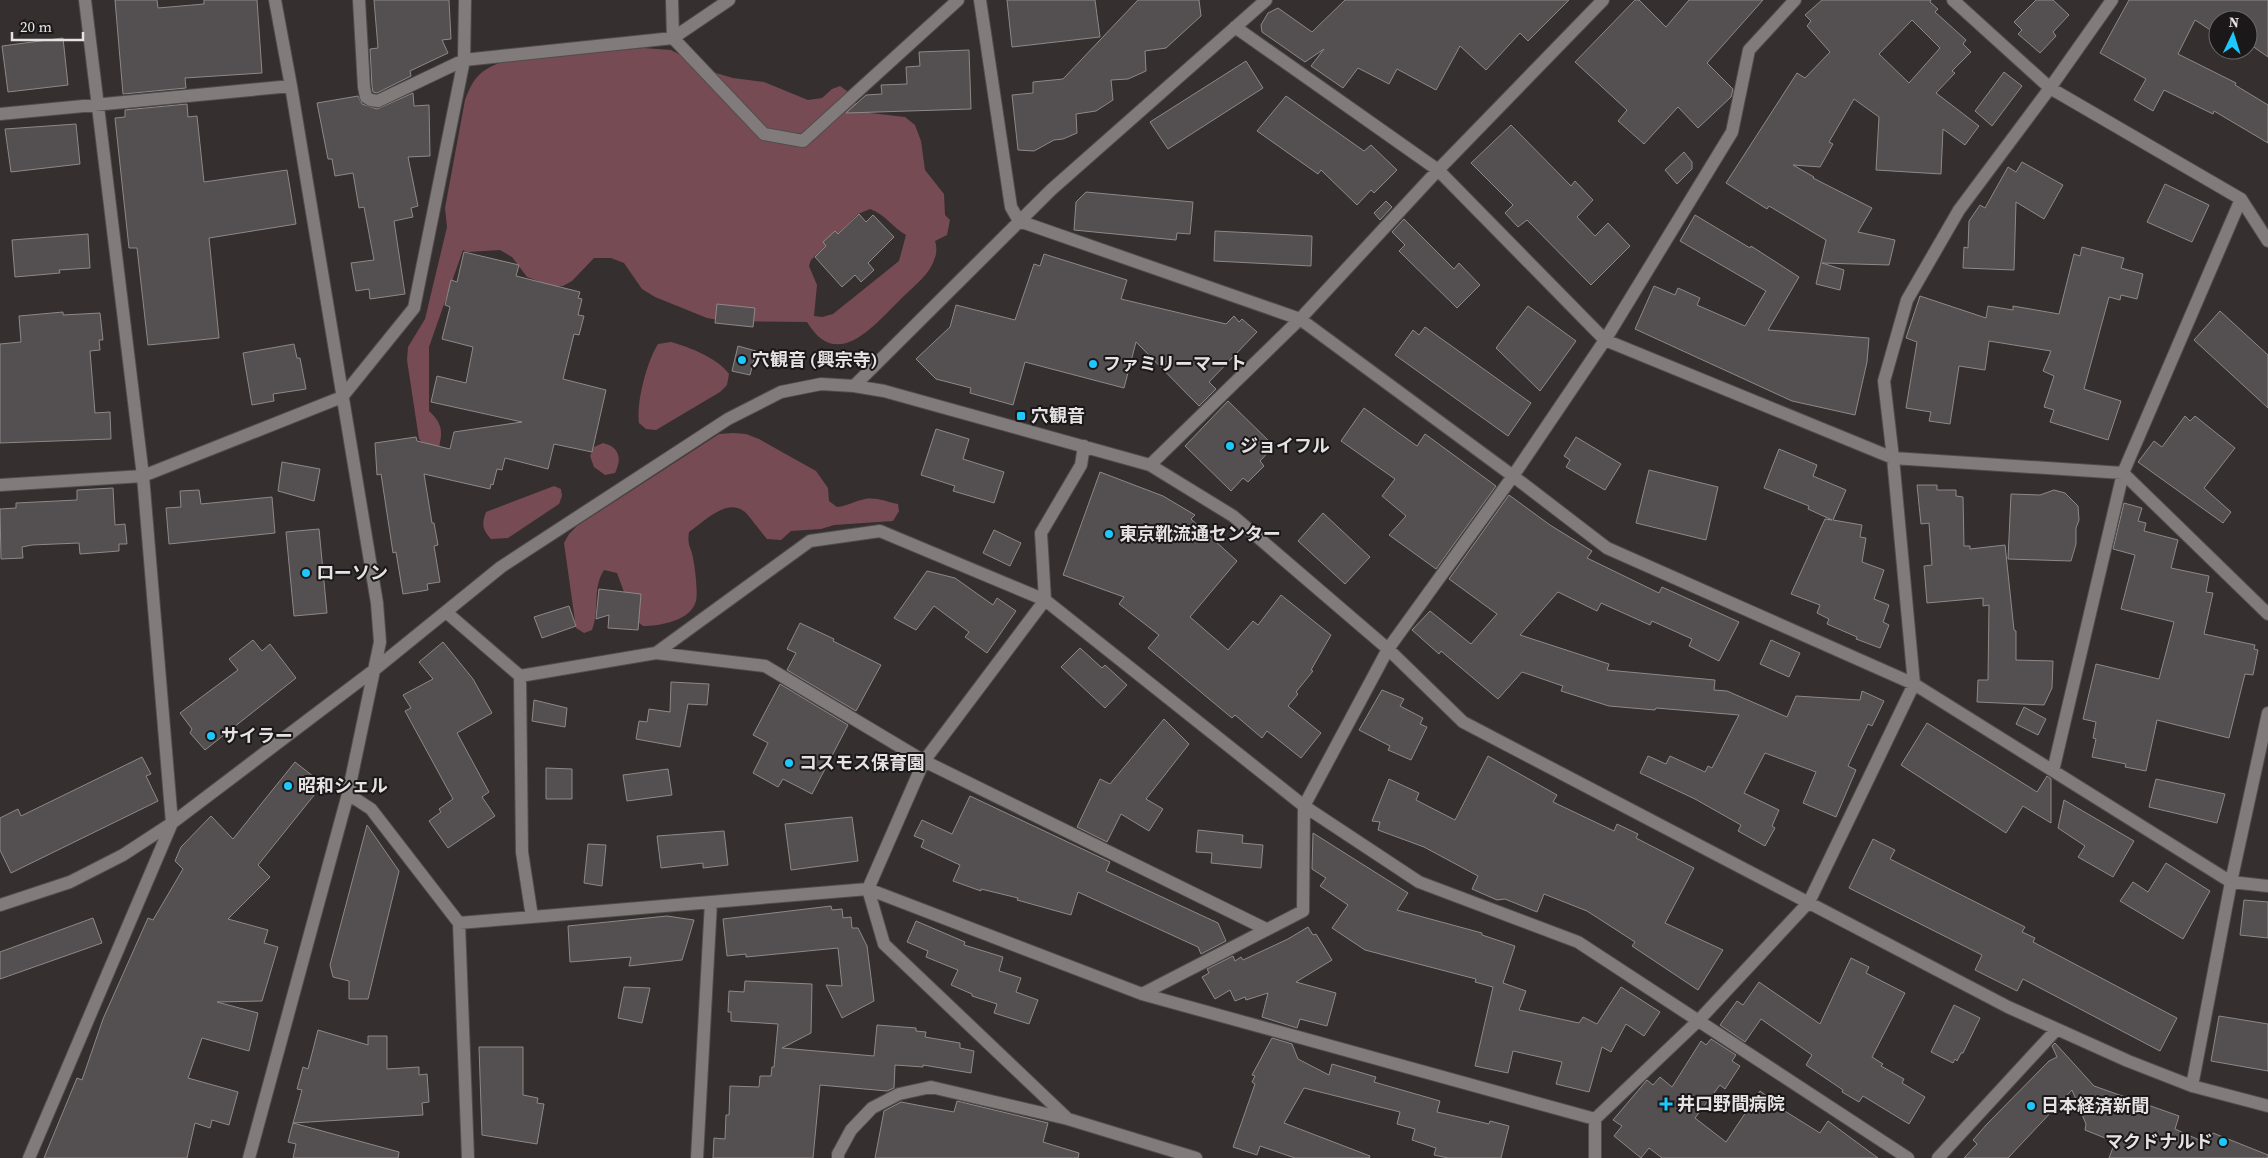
<svg xmlns="http://www.w3.org/2000/svg" width="2268" height="1158" viewBox="0 0 2268 1158" font-family="'Source Serif 4','Noto Sans JP',serif">
<style>
.green{fill:#774b54;fill-rule:evenodd}
.building{fill:#544f50;stroke:#8e8889;fill-rule:evenodd}
.lines{fill:none;stroke-linecap:round;stroke-linejoin:round}
.minor-casing{stroke:#514d4d;stroke-width:14}
.minor{stroke:#817b7c;stroke-width:12}
.poi-dot{fill:#1dc9fc;stroke:#1b1819;stroke-width:2}
.labels{text-anchor:middle;stroke-width:4;stroke-linejoin:round;paint-order:stroke}
.poi-label{font-size:18px;font-weight:bold;fill:#e6e2e3;stroke:#1b1819;text-anchor:start}
</style>
<rect width="100%" height="100%" fill="#352f30"/>
<path class="green" d="M643,48L671,50L716,73L733,78L764,82L808,100L822,98L832,89L840,86L847,91L858,105L870,113L905,117L915,125L921,141L925,170L944,194L945,215L950,220L947,235L935,241C937,247 937,254 934,260C929,276 910,289 899,301C873,326 837,372 807,322L724,321L707,318L655,297L642,289L624,263L611,258H594L572,281L563,286H552L527,277L512,257L500,250L467,252L463,250L429,347V411C442,423 443,431 439,447L427,449L419,439L407,360L408,347L425,319L447,227L445,208L465,100C473,78 480,70 502,62ZM870,209C885,214 893,228 906,235L899,261L833,314L822,317L814,316L817,285L809,266L811,260L858,214Z
M671,342C689,347 718,358 729,374L727,385L720,392L656,430L646,429L639,423C636,403 647,361 658,344Z
M733,433L746,434L759,439L816,471L828,488L829,501L837,507C848,506 854,501 865,499C876,497 887,502 898,504L899,511L893,521L834,525L821,529L791,531L781,540L767,539C760,531 754,522 747,514C729,495 705,521 689,532C687,546 691,546 693,558C695,567 698,593 696,601C691,621 659,626 643,626L634,619L617,573L604,570C592,588 600,609 592,630L584,633L576,628L564,543L569,534L577,526L719,434Z
M603,443C620,447 622,459 615,473L605,475L594,467L590,456L594,447Z
M554,486L561,489L562,496L559,504L508,538L491,539C483,530 481,525 486,512Z"/>
<path class="building" d="M115,0H157L158,8L204,4V0H257L262,73L185,78L186,88L123,94Z
M374,0H449L451,39L442,40L448,53L410,71L411,76L377,93L373,92L372,86L370,49L378,48Z
M1007,0H1095L1100,37L1012,47Z
M1138,0H1199L1201,16L1166,48L1145,51L1146,71L1128,79L1111,80L1113,100L1096,111L1076,114L1077,133L1063,139L1054,140L1034,151L1018,150L1012,95L1033,93V82L1063,79Z
M1345,0H1569L1528,41L1520,33L1486,70L1460,46L1436,90L1397,69L1389,84L1358,68L1343,88L1311,66L1324,49L1305,62L1262,32L1261,25L1268,13L1278,8L1312,32Z
M1635,0H1639L1666,27L1689,0H1763L1707,63L1733,89L1731,97L1698,128L1678,107L1644,144L1618,121L1627,110L1575,62Z
M1822,0H1931L1930,2L1938,9L1935,12L1966,40L1963,44L1971,52L1952,71L1955,73L1936,93L1979,126L1965,145L1943,129L1941,174L1876,170L1879,117L1854,99L1829,142L1833,144L1820,167L1793,165L1814,177L1813,178L1872,208L1858,232L1895,240L1889,265L1822,263L1844,270L1840,290L1816,284L1826,240L1769,206L1767,209L1726,183L1797,73L1805,78L1830,52L1807,26L1811,21L1805,15ZM1912,20L1940,48L1909,83L1879,54Z
M2036,0H2053L2069,15L2053,32L2056,36L2040,53L2018,34L2022,30L2014,22Z
M2129,0H2268V57L2248,43V20H2218V35L2195,20L2178,54L2236,83L2235,85L2268,105V143L2214,111L2213,114L2164,90L2153,111L2134,100L2146,79L2100,53Z
M63,38L68,85L8,92L2,46Z
M969,50L971,109L846,113L866,95L882,94L881,85L907,84L906,67L920,66L919,52Z
M1246,61L1263,88L1168,149L1150,122Z
M2004,72L2022,86L1992,126L1975,111Z
M413,93L414,106L429,105L430,156L408,157L418,206L411,208L413,217L394,221L405,294L370,299L369,289L356,291L351,263L374,260L364,207L359,208L353,173L335,176L332,159H328L317,103L358,96L362,104L377,109Z
M1286,96L1364,151L1371,145L1397,170L1374,193L1371,190L1357,205L1321,170L1318,174L1257,131Z
M187,104L188,117L197,116L204,182L287,170L296,224L209,238L219,338L148,345L137,248H129L115,118L125,117V110Z
M76,124L80,164L11,172L5,129Z
M1511,125L1571,186L1575,181L1593,200L1577,217L1595,236L1608,223L1630,246L1591,285L1527,220L1518,227L1505,213L1513,205L1471,163Z
M1684,152L1692,162V169L1677,184L1665,170Z
M2022,162L2063,185L2044,219L2016,202L2014,270L1963,268L1964,247L1968,248L1969,221L1980,205L1985,208L2008,167L2016,172Z
M2165,184L2209,205L2192,242L2147,222Z
M1086,192L1193,202L1190,234L1177,233L1176,240L1074,230L1076,202Z
M1386,201L1392,207L1380,220L1374,213Z
M859,214L866,222L873,215L894,237L868,263L874,270L861,282L855,275L842,287L815,257L826,246L823,242L835,231L838,234Z
M1695,215L1750,248L1751,246L1799,277L1768,330L1869,338L1867,362L1855,415L1792,401L1635,329L1654,286L1675,295L1678,288L1700,298L1697,305L1745,326L1766,291L1680,241Z
M1404,219L1454,269L1459,263L1480,285L1457,308L1399,251L1405,245L1392,232Z
M1215,231L1312,236L1311,266L1214,261Z
M88,234L90,268L59,270L60,273L15,277L12,240Z
M2082,247L2124,258L2121,268L2143,274L2137,299L2121,295L2120,300L2109,297L2084,389L2121,401L2108,440L2050,422L2054,410L2044,407L2054,376L2043,371L2051,351L1989,341L1985,370L1959,366L1950,424L1929,421L1931,412L1906,408L1917,342L1906,338L1920,296L1986,318L1988,306L2013,310V306L2059,314L2074,254L2080,256Z
M464,252L519,265L516,276L580,292L578,298L582,299L578,315L584,316L579,335L574,334L563,379L606,390L592,452L554,444L548,469L505,458L502,470L497,469L493,485L491,484L490,489L424,474L432,523H434L438,545L434,546L440,582L427,584L428,590L403,594L396,552L393,553L381,474L377,475L375,443L416,437L417,441L450,449L454,432L522,422L431,402L437,376L466,383L473,347L442,339L450,307L445,305L451,280L457,282Z
M1044,254L1127,280L1121,299L1226,324L1234,316L1239,322L1242,319L1257,332L1209,382L1216,389L1199,406L1136,342L1124,388L1025,362L1013,405L970,393L971,388L936,379L916,359L950,327L956,305L1015,320L1034,264L1040,266Z
M717,304L755,308L753,327L715,323Z
M1528,306L1576,341L1540,391L1496,348Z
M2220,311L2268,355V408L2194,340Z
M63,312V315L100,313L103,340H99L100,350L90,351L95,413L110,412L111,439L0,443V344L21,342L19,316Z
M1425,327L1531,403L1508,436L1395,355L1413,330L1419,335Z
M294,344L297,358H300L306,389L273,394L274,401L252,405L243,353Z
M738,346L756,351L750,375L732,371Z
M1228,401L1274,446L1260,461L1264,466L1248,482L1243,478L1231,491L1185,446Z
M1364,408L1417,446L1425,434L1496,486L1436,569L1389,535L1406,516L1382,496L1395,479L1341,441Z
M2185,416L2190,421L2195,416L2235,448L2204,488L2231,512L2223,523L2138,462L2154,441L2162,447Z
M936,429L969,439L963,459L1004,472L994,503L953,491L955,486L921,475Z
M1576,437L1621,464L1605,490L1566,467L1570,460L1564,456Z
M1779,449L1817,465L1813,476L1846,490L1833,520L1862,525L1860,537L1866,538L1862,562L1884,570L1874,599L1889,605L1883,622L1889,625L1880,648L1856,639L1857,637L1827,624L1829,619L1817,613L1820,605L1791,594L1825,519L1832,520L1808,509L1809,506L1764,488Z
M282,462L320,469L314,501L278,491Z
M1649,470L1718,487L1706,540L1636,523Z
M1100,472L1163,496L1195,515L1191,519L1237,561L1190,617L1228,650L1253,621L1258,625L1281,595L1331,635L1311,670L1313,671L1296,692L1298,694L1288,706L1321,733L1301,758L1267,731L1262,738L1235,715L1232,718L1148,648L1159,635L1119,604L1124,597L1063,575Z
M1917,485H1937V490H1956V496L1963,497L1964,546H1970V549L2005,545L2014,630L2016,631V660L2053,661L2052,688L2044,705L1977,702L1978,680H1988L1989,605L1983,606V598L1927,603L1924,566L1932,565L1929,523L1921,524Z
M113,488L115,525L125,524L127,544H119V551L80,554L79,543L32,545L22,547L23,558L1,559L0,509L16,508V503L77,500V490Z
M199,490L201,504L272,497L275,533L169,544L166,508L181,507L180,491Z
M2054,490L2065,493L2078,506L2079,520L2076,528V544L2071,561L2008,559L2011,494L2040,495Z
M1509,495L1550,525L1592,551L1587,558L1659,593L1662,587L1739,622L1719,661L1689,646L1692,639L1652,621L1650,625L1601,603L1597,611L1558,592L1520,635L1609,664L1607,670L1715,680L1714,690L1727,691L1787,717L1796,696L1860,700L1862,691L1884,701L1872,726L1868,724L1848,766L1856,770L1836,817L1803,803L1816,772L1765,753L1744,793L1779,810L1772,826L1775,828L1765,846L1738,831L1741,825L1695,799L1640,773L1648,756L1666,764L1670,756L1705,772L1708,766L1712,768L1739,715L1656,708L1655,710L1609,706L1561,691L1563,686L1522,672L1498,699L1441,651L1439,654L1412,630L1430,611L1471,644L1497,614L1449,579Z
M2124,503L2142,508L2138,521L2146,523L2144,531L2178,540L2171,568L2209,576L2206,592L2213,593L2204,634L2255,645L2254,649L2258,650L2253,675L2245,674L2229,738L2157,720L2146,771L2125,767L2126,764L2092,757L2096,739L2093,738L2096,722L2083,719L2096,664L2159,679L2174,622L2121,609L2135,555L2113,549Z
M1323,513L1370,557L1345,584L1298,541Z
M319,529L327,613L294,616L286,532Z
M994,530L1021,543L1010,566L983,553Z
M927,571L955,578L993,605L997,598L1016,611L987,653L965,637L969,632L934,606L916,630L894,618Z
M599,589L641,594L638,630L608,628L609,615L596,619Z
M569,606L576,626L542,638L534,617Z
M800,623L834,639L833,641L881,665L856,711L787,670L796,653L787,649Z
M253,640L262,651L270,644L296,678L205,750L190,733L192,729L180,713L238,670L229,659Z
M1771,640L1800,653L1789,677L1760,664Z
M443,642L473,679L492,713L457,733L489,792L482,797L495,816L448,848L429,821L441,812L439,809L453,799L405,711L411,708L403,695L433,679L419,662Z
M1080,648L1102,668L1105,665L1127,685L1105,708L1061,667Z
M671,682L709,684L707,705L688,704L680,747L636,739L639,721L647,722L649,709L670,712Z
M780,684L848,725L812,794L783,779L778,787L753,773L768,743L753,735Z
M1382,690L1404,699L1400,706L1423,718L1420,724L1427,727L1411,760L1388,750L1390,746L1359,730Z
M534,700L567,708L565,727L532,721Z
M2024,707L2046,719L2038,735L2016,724Z
M1164,719L1189,744L1146,799L1163,809L1149,831L1121,814L1107,842L1077,827L1100,779L1110,784Z
M1927,723L2037,792L2047,776L2051,779V823L2023,806L2006,833L1901,765Z
M1488,756L1557,795L1553,802L1614,831L1617,824L1638,834L1636,838L1694,868L1665,923L1723,950L1698,990L1632,946L1635,942L1587,911L1544,894L1537,912L1505,899L1497,900L1472,889L1478,876L1424,847L1378,830L1380,822L1372,821L1389,779L1419,793L1416,800L1455,820Z
M142,757L151,774L146,776L158,801L11,873L0,850V818L18,809L21,816Z
M295,762L323,784L258,865L270,877L228,919L268,930L264,943L278,947L262,1001L217,1002L258,1013L249,1051L202,1038L188,1078L238,1092L229,1125L212,1120L210,1128L195,1123L187,1158H44L77,1078L82,1080L103,1019L148,918L153,920L183,869L175,861L181,847L211,816L233,839Z
M546,768L572,769V799H546Z
M668,769L672,795L627,801L623,775Z
M2156,779L2225,794L2217,823L2149,807Z
M970,796L1110,862L1106,871L1218,923L1226,941L1201,954L1198,947L1078,892L1071,915L1017,900L1018,898L981,889V891L953,881L960,865L921,847L924,840L914,836L922,820L952,834Z
M2064,800L2134,841L2113,877L2078,857L2085,846L2058,828Z
M852,817L858,861L791,870L785,824Z
M367,825L399,871L368,999H349V981L333,977L330,965Z
M1198,830L1243,835L1242,843L1263,845L1261,868L1211,863L1212,853L1196,852Z
M724,831L728,865L703,868V863L661,868L657,836Z
M1313,833L1408,893L1397,910L1482,933V935L1515,946L1503,983L1526,991L1519,1010L1579,1023L1583,1017L1597,1024L1621,987L1660,1012L1644,1036L1626,1024L1611,1052L1602,1047L1589,1092L1556,1084L1562,1062L1513,1051L1508,1073L1475,1066L1493,987L1475,982L1476,979L1365,950L1332,928L1348,905L1320,886L1326,878L1312,869Z
M1873,839L1895,850L1890,859L2025,927L2022,932L2035,938L2033,942L2177,1018L2160,1051L2023,979L2017,991L1975,970L1982,955L1849,888Z
M588,844L606,845L602,886L584,883Z
M2166,863L2210,891L2183,939L2120,901L2133,882L2148,892Z
M2244,900L2268,902V938L2240,935Z
M831,906L832,910L842,909L843,918L851,917L852,928H858L867,946L874,1001L842,1018L826,985L842,986L838,948L746,957V954L727,956L723,919Z
M667,916L694,920L682,960L629,966L631,957L570,962L568,926Z
M93,918L102,943L0,979V952Z
M916,921L965,942L964,945L1003,957L999,971L1021,978L1016,992L1038,1000L1029,1024L994,1013L997,1004L972,996V994L951,985L958,970L926,957L928,951L907,942Z
M1308,927L1313,935L1316,934L1332,960L1296,982L1336,993L1327,1026L1300,1019L1297,1028L1262,1017L1268,993L1246,1000L1245,997L1235,1001L1230,990L1215,999L1202,977L1209,973L1207,969L1233,956L1235,961L1241,957L1243,960L1288,939Z
M1851,958L1869,967L1866,973L1905,993L1872,1057L1883,1064L1881,1066L1904,1079L1902,1083L1925,1097L1909,1124L1863,1096L1859,1102L1842,1092L1843,1090L1806,1065L1812,1055L1761,1019L1745,1042L1720,1025L1737,1001L1743,1005L1759,982L1820,1024Z
M745,981L812,984L811,1033L782,1048L874,1056L877,1025L916,1028V1031L926,1032L925,1037L960,1043V1048L974,1051L971,1073L923,1065V1067L895,1065L894,1088L887,1091L820,1085L813,1158H713L714,1138L725,1139L726,1115H729L730,1086L759,1087L760,1076H771L772,1067H774L778,1024L731,1021V1012H728L729,991L744,992Z
M624,987L650,988L642,1023L618,1018Z
M1954,1005L1980,1018L1963,1053H1961L1957,1061L1955,1059L1953,1063L1931,1052Z
M2219,1016L2268,1024V1071L2211,1061Z
M318,1030L368,1045V1036H387V1069L419,1067V1075L427,1074L429,1102L422,1103L423,1115L293,1123L302,1090L297,1089L303,1067L308,1069Z
M1272,1038L1292,1044L1298,1059L1329,1075L1332,1064L1376,1077L1374,1082L1440,1101L1437,1112L1489,1124L1490,1121L1509,1126L1501,1158H1448L1434,1155L1436,1148L1412,1140L1415,1129L1397,1124L1400,1112L1304,1088L1284,1123L1370,1156L1369,1158H1295L1260,1146L1257,1155L1233,1147L1255,1084L1252,1082L1255,1076L1252,1075Z
M1711,1039L1736,1055L1732,1061L1740,1066L1725,1089L1720,1085L1695,1118L1726,1142L1760,1091L1781,1106L1780,1108L1820,1133L1828,1121L1878,1158H1662L1649,1148L1641,1158L1614,1136L1622,1126L1613,1120L1647,1080L1653,1085L1660,1077L1672,1087L1701,1041L1706,1045Z
M2055,1043L2094,1086L2179,1116L2175,1129L2208,1144L2213,1133L2268,1155V1158H2109L2115,1142L2085,1130L2086,1124L2072,1090L2008,1158H1964L1977,1144L1973,1140L1987,1124L2049,1061L2057,1057L2052,1046Z
M479,1047H523V1095L538,1098L537,1103L544,1104L537,1144L482,1135Z
M957,1101L1048,1123L1043,1142L1079,1153L1078,1158H875L884,1111L901,1102L954,1112Z
M293,1123L399,1152L398,1158H293L296,1144L288,1142Z"/>
<g class="lines">
<defs>
<path id="minor" d="M359,0L364,87L366,97L371,100L378,101L464,60L673,38L764,134L803,141L958,0
M672,0L673,38L729,0
M980,0L1011,207L1019,221L1300,319L1513,476L1607,548L1914,684L2231,882L2268,886
M1953,0L2050,88L2241,199L2268,241
M1235,27L1438,170L1605,340L1893,458L2123,473L2268,614
M0,114L291,86
M854,386L1051,190L1266,0
M1084,446L1081,465L1041,533L1045,600L1304,806L1419,882L1578,942L1908,1158
M1150,465L1300,319L1438,170L1603,0
M0,485L143,476L342,397L414,308L464,60L465,0
M446,612L520,676L656,653L765,666L924,761L1266,929
M656,653L810,541L880,531L1045,600L924,761L868,889L884,944L1068,1119
M520,676L522,852L532,917
M2053,771L2123,473L2241,199
M348,794L371,809L459,923L468,1158
M0,905L70,882L123,855L172,823L374,670L501,567L728,419L781,392L821,384L854,386L884,391L1150,465L1233,516L1388,649L1463,722L2008,1007L2128,1061L2192,1086L2268,1106
M459,923L868,889L1142,994L1595,1119
M1142,994L1303,911L1304,806L1388,649L1513,476L1605,340L1732,132L1749,50L1795,0
M2192,1086L2231,882L2268,713
M29,1158L172,823L143,476L85,0
M249,1158L348,794L380,642L377,603L291,86L275,0
M697,1158L711,902
M838,1158V1154L851,1130L872,1108L899,1094L931,1087L1068,1119L1196,1158
M1595,1158V1119L1699,1020L1809,902L1914,684L1893,458L1884,381L1907,300L1959,210L2050,88L2112,0
M1938,1158L2057,1029"/>
</defs>
<use href="#minor" class="minor-casing"/>
<use href="#minor" class="minor"/>
</g>
<g class="poi-dot">
<circle cx="742" cy="360" r="5"/>
<circle cx="1093" cy="364" r="5"/>
<rect x="1016" y="411" width="10" height="10" rx="2.5"/>
<circle cx="1230" cy="446" r="5"/>
<circle cx="1109" cy="534" r="5"/>
<circle cx="306" cy="573" r="5"/>
<circle cx="211" cy="736" r="5"/>
<circle cx="789" cy="763" r="5"/>
<circle cx="288" cy="786" r="5"/>
<path d="M1663.5 1096.5h5v5h5v5h-5v5h-5v-5h-5v-5h5z"/>
<circle cx="2031" cy="1106" r="5"/>
<circle cx="2223" cy="1142" r="5"/>
</g>
<g class="labels">
<g class="poi-label">
<text x="752" y="366">穴観音 (興宗寺)</text>
<text x="1103" y="370">ファミリーマート</text>
<text x="1031" y="422">穴観音</text>
<text x="1240" y="452">ジョイフル</text>
<text x="1119" y="540">東京靴流通センター</text>
<text x="316" y="579">ローソン</text>
<text x="221" y="742">サイラー</text>
<text x="799" y="769">コスモス保育園</text>
<text x="298" y="792">昭和シェル</text>
<text x="1677" y="1110">井口野間病院</text>
<text x="2041" y="1112">日本経済新聞</text>
<text x="2213" y="1148" text-anchor="end">マクドナルド</text>
</g>
</g>
<g transform="translate(2233 35) rotate(4)"><circle r="24" fill="#1b1819" stroke="#6c696a"/>
<path d="M0-4L9 19L0 12L-9 19Z" fill="#1dc9fc"/>
<text y="-8" font-size="14" font-weight="bold" text-anchor="middle" fill="#e6e2e3">N</text>
</g>
<path d="M12 32v8h71v-8" fill="none" stroke="#e6e2e3" stroke-width="2.5"/>
<text x="20" y="32" font-size="15" fill="#e6e2e3" stroke="#1b1819" stroke-width="4" paint-order="stroke">20 m</text>
</svg>
